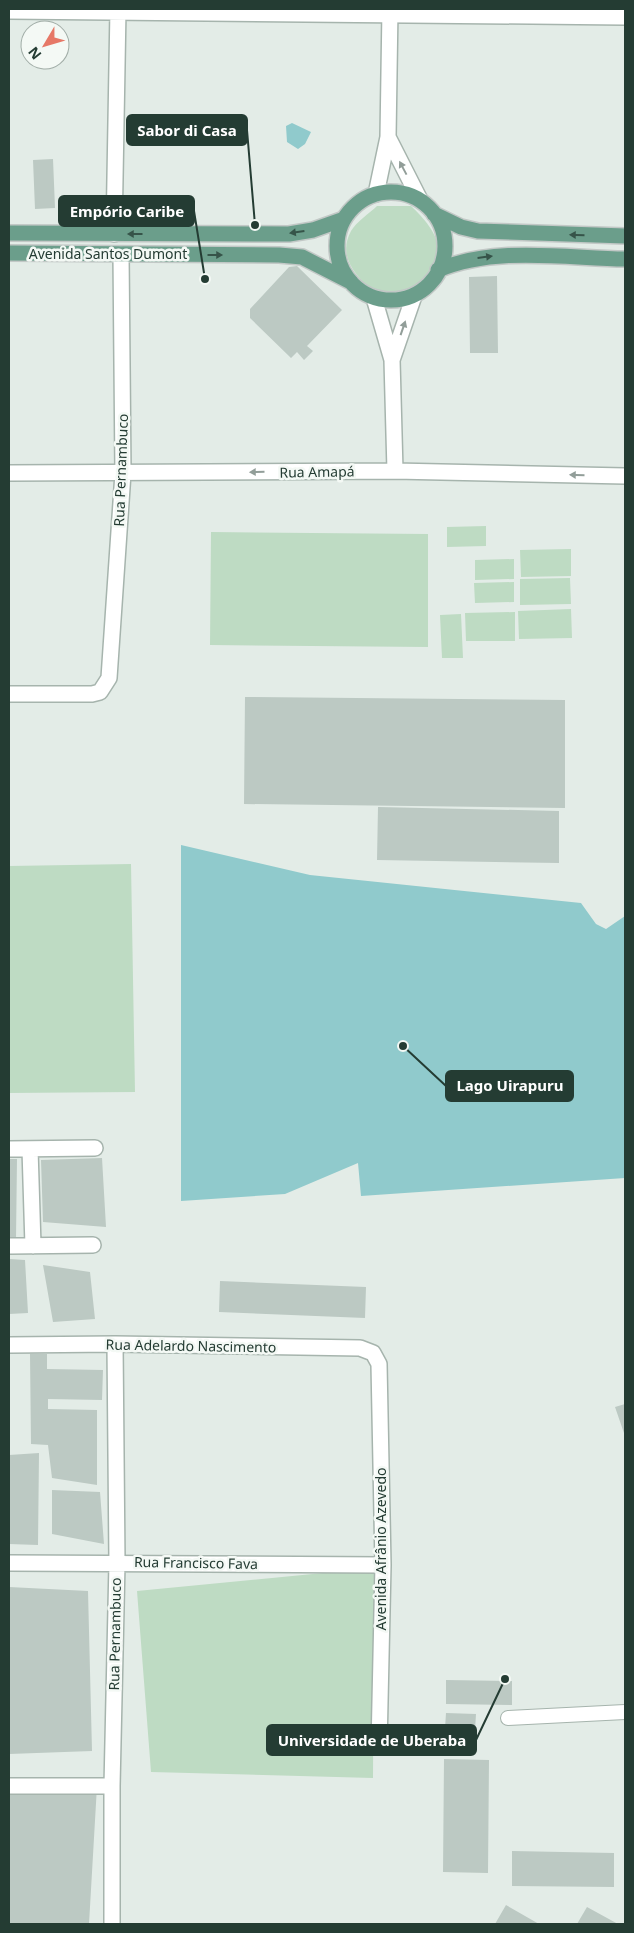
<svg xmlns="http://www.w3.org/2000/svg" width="634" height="1933" viewBox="0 0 634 1933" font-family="'Noto Sans',sans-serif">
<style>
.green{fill:#bedbc3}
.water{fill:#90cacc}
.building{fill:#bcc9c3}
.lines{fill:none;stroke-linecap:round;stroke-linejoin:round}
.pedestrian-casing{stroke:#a6b4ad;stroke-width:16}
.minor-casing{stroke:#a6b4ad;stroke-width:18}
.tertiary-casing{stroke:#a6b4ad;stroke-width:18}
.primary-casing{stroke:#c2c8c6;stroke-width:18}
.pedestrian{stroke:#fff;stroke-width:14}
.minor{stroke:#fff;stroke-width:15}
.tertiary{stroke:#fff;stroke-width:15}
.primary{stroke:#6b9e8b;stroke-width:15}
.oneway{fill:#929e99}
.oneway2{fill:#365449}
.labels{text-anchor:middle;stroke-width:5;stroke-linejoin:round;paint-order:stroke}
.street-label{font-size:14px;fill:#243c33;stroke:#f4f9f5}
.leader{fill:none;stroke:#243c33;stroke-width:2}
.callout-dot{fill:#243c33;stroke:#f4f9f5;stroke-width:2}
.callout{fill:#243c33;stroke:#243c33;stroke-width:2}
.callout-label{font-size:15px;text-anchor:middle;font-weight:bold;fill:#fff}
</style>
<rect width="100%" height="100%" fill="#e3ece7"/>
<path class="green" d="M377,206H411C428,222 450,247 431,270C424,278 415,285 408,292H373C356,275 337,257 351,231C356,222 370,213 377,206Z
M486,526V546L447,547V527Z
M211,532L428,534V647L210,645Z
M571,549V576L521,577L520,550Z
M514,559V579L475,580V560Z
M570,578L571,604L520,605V579Z
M514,582V602L475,603L474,583Z
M571,609L572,638L519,639L518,611Z
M515,612V641H466L465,613Z
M461,614L463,658H442L440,615Z
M131,864L135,1092L9,1093V866Z
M374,1568L373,1778L151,1772L137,1591Z"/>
<path class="water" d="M292,123L311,132L305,144L298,149L287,142L286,126Z
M181,845L310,875L581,903L596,924L606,929L625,916V1178L361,1196L358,1163L285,1194L181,1201Z"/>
<path class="building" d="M53,159L55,208L35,209L33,160Z
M297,266L342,310L307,346L313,351L304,360L297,352L291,358L250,318V309L289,267Z
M497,276L498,353H470L469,277Z
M245,697L565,700V808L244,804Z
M378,807L559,811V863L377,860Z
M102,1158L106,1227L43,1222L41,1160Z
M9,1159H17L16,1239H9Z
M9,1259L25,1260L28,1313L9,1314Z
M43,1265L90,1272L95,1319L53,1322Z
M220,1281L366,1287L365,1318L219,1312Z
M30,1354H47V1369L103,1370L102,1400L48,1399V1409L97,1410V1485L52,1478L48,1445L31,1444Z
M625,1404V1436L615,1407Z
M39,1453L38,1545L9,1544V1455Z
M52,1490L100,1492L104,1544L52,1534Z
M9,1587L88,1591L92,1751L9,1754Z
M446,1680L512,1681V1705L446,1704Z
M446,1713L476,1714L474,1746L444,1744Z
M444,1759L489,1760L488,1873L443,1872Z
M97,1786L89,1924H9V1792Z
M512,1851L614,1853V1887L512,1886Z
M506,1905L539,1924H495Z
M587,1907L618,1924H577Z"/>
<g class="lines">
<defs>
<path id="pedestrian" d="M508,1718L625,1712"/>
<path id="minor" d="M9,11L625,17
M114,234L118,9
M374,298L392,360L395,471
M392,360L414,296
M9,473L395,471L625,476
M9,694H92L100,692L109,678L123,473L121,254
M9,1149L95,1148
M30,1149L33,1246
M9,1246L93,1245
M9,1345L115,1344L360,1348L373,1353L379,1364L383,1565L379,1747
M9,1563L383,1565
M9,1786H112
M112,1924V1786L117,1563L115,1344"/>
<path id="tertiary" d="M388,137L419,198
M376,194L388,137L390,9"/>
<path id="primary" d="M337 246a54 54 0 1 1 108 0a54 54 0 1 1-108 0Z
M434,214L461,227L478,231L625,236
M9,233L289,234L313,230L344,219
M9,253L279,255L302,257L351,282
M438,270C495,246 565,258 625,259"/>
</defs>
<use href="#pedestrian" class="pedestrian-casing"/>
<use href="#minor" class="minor-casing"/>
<use href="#tertiary" class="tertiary-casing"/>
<use href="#primary" class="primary-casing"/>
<use href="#pedestrian" class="pedestrian"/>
<use href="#minor" class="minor"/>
<use href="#tertiary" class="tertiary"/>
<use href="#primary" class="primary"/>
</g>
<defs><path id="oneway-solid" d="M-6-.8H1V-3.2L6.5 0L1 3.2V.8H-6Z" transform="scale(1.25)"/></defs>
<g class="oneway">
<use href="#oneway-solid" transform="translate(403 168) rotate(-118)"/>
<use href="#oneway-solid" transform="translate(403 328) rotate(-71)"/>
<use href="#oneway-solid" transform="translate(257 472) rotate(179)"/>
<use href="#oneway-solid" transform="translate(577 475) rotate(-179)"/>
</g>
<g class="oneway2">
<use href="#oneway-solid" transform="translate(297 232) rotate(172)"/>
<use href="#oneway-solid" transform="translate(135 234) rotate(180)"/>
<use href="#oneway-solid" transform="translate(577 235) rotate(-179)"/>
<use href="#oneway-solid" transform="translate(215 255)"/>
<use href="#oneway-solid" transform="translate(485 257) rotate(-7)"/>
</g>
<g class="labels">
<g class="street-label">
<text x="108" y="259">Avenida Santos Dumont</text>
<text transform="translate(121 470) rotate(-88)" y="5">Rua Pernambuco</text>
<text transform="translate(317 472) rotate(-1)" y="5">Rua Amapá</text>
<text transform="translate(191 1346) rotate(1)" y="5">Rua Adelardo Nascimento</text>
<text transform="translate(381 1549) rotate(-90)" y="5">Avenida Afrânio Azevedo</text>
<text transform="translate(196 1563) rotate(1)" y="5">Rua Francisco Fava</text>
<text transform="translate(115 1634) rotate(-89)" y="5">Rua Pernambuco</text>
</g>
</g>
<path class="leader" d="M255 225L247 130M205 279L194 211M403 1046L446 1086M505 1679L476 1740"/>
<g class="callout-dot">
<circle cx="255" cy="225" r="5"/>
<circle cx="205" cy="279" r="5"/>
<circle cx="403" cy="1046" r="5"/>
<circle cx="505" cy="1679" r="5"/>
</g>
<g class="callout">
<rect x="127" y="115" width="120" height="30" rx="5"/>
<rect x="59" y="196" width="135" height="30" rx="5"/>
<rect x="446" y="1071" width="127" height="30" rx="5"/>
<rect x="267" y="1725" width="209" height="30" rx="5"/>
</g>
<g class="callout-label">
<text x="187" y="136">Sabor di Casa</text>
<text x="127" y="217">Empório Caribe</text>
<text x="510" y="1091">Lago Uirapuru</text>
<text x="372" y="1746">Universidade de Uberaba</text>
</g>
<rect width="634" height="1933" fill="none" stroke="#243c33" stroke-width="20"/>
<g transform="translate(45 45) rotate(232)"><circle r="24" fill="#f4f9f5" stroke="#a1ada7"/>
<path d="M0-4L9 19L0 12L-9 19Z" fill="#e67867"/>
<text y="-8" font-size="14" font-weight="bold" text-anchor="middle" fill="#243c33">N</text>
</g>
</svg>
